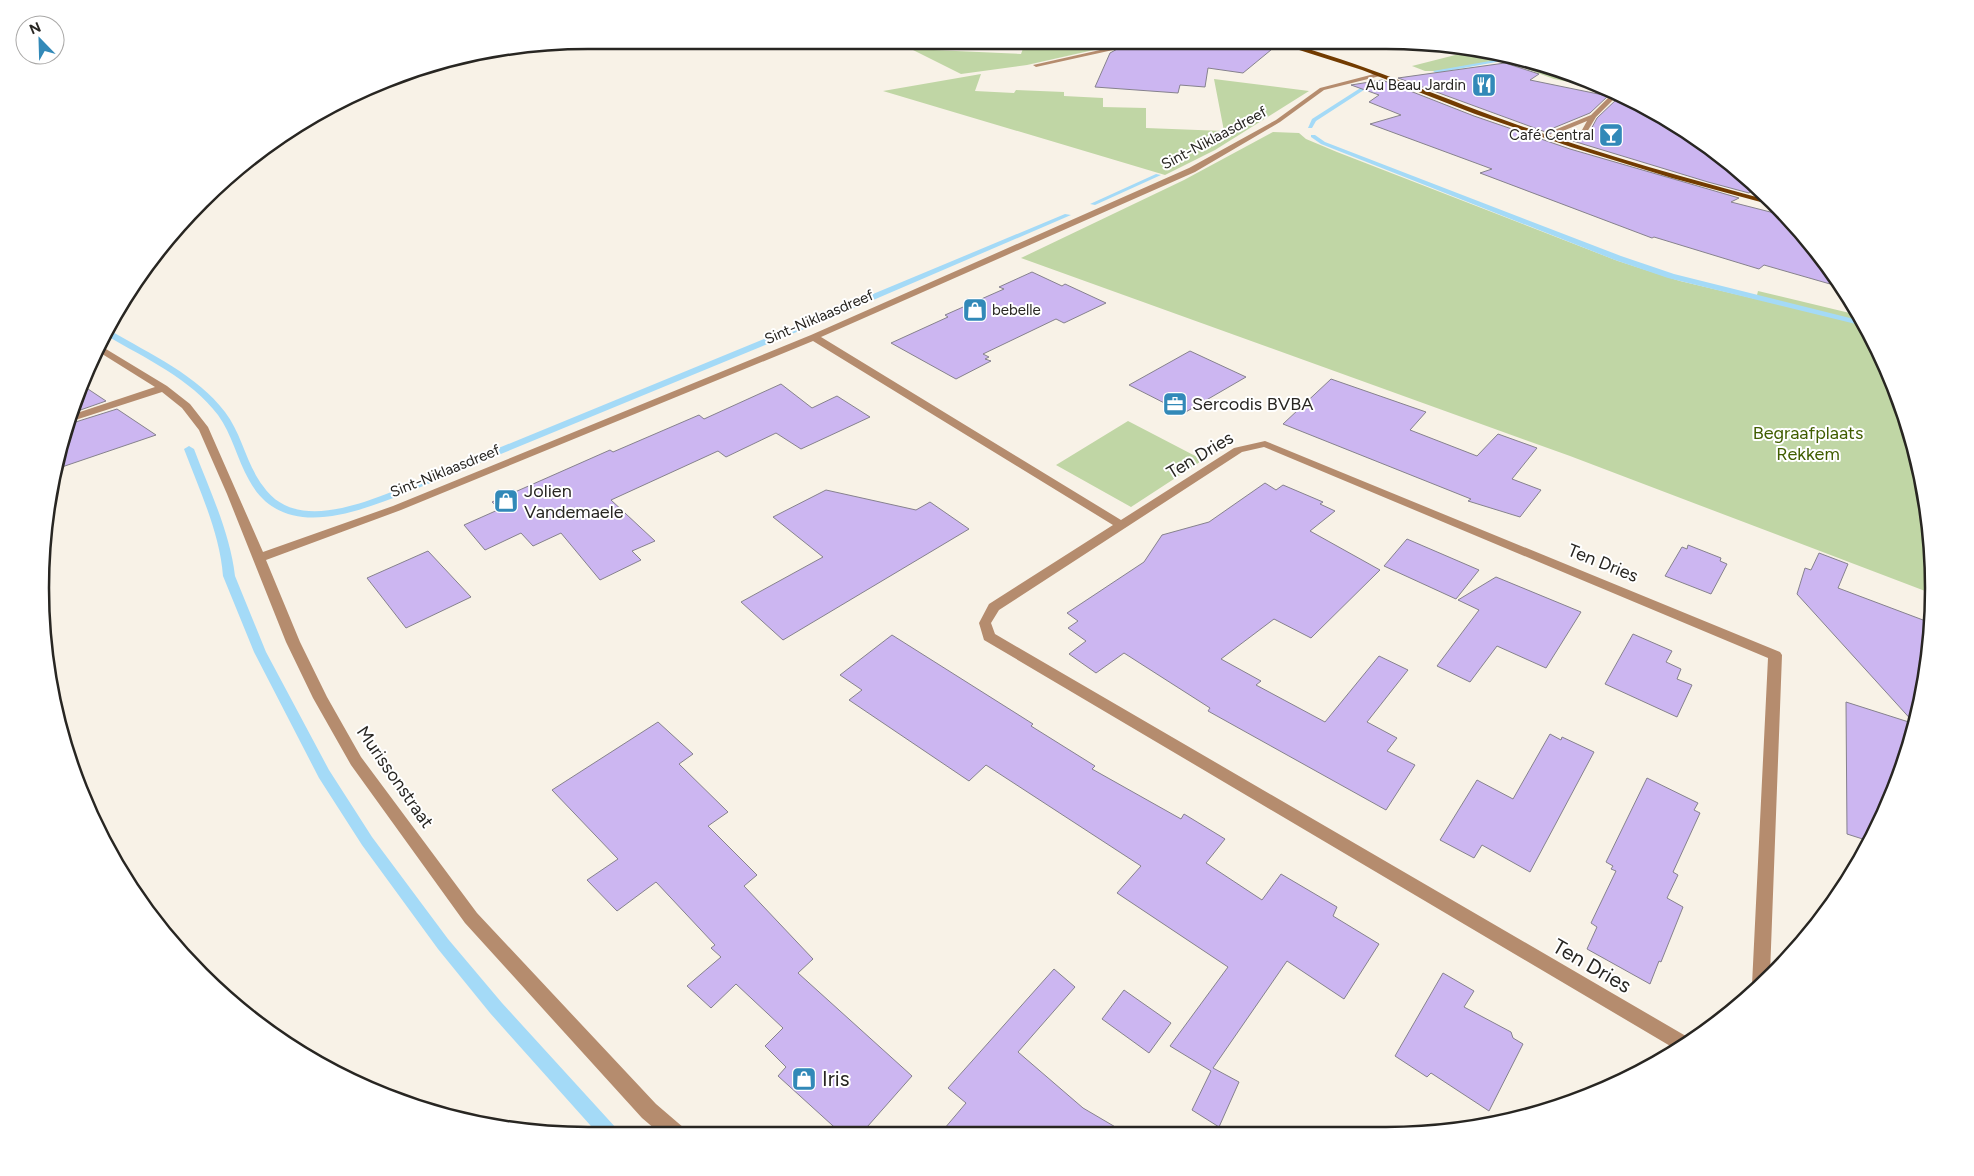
<svg xmlns="http://www.w3.org/2000/svg" width="1974" height="1176" viewBox="0 0 1974 1176" font-family="Figtree,sans-serif">
<style>
.green{fill:#c0d6a5}
.lines{fill:none;stroke-linecap:round;stroke-linejoin:round}
.stream{fill:#a4daf7;fill-rule:evenodd}
.building{fill:#ccb6f1;stroke:#86828d}
.minor{fill:#b58c6e;fill-rule:evenodd}
.major{fill:#723b00;fill-rule:evenodd}
.labels{text-anchor:middle;stroke-width:4;stroke-linejoin:round;paint-order:stroke}
.far-poi-label{font-size:15px;fill:#282622;stroke:#fff;text-anchor:end}
.far-street-label{font-size:15px;fill:#282622;stroke:#fff}
.poi-label{font-size:18px;fill:#282622;stroke:#fff;text-anchor:start}
.park-label{font-size:18px;fill:#405d00;stroke:#fff}
.street-label{font-size:18px;fill:#282622;stroke:#fff}
.near-street-label{font-size:21px;fill:#282622;stroke:#fff}
.near-poi-label{font-size:21px;fill:#282622;stroke:#fff;text-anchor:start}
.rim{fill:none;stroke:#282622;stroke-width:2.5}
</style>
<rect width="100%" height="100%" fill="#f8f2e7"/>
<path class="green" d="M1025,43H1067L1107,47L1027,65L961,74L911,49L1021,54Z
M1471,51L1510,59L1436,71H1425L1412,66Z
M1541,65L1562,69L1603,89L1554,79L1527,69Z
M981,74L975,91L1014,93L1016,90L1064,92V96L1103,98V107L1146,108V128L1224,131L1214,79L1309,91L1215,150L1165,175L883,91Z
M1273,132L1299,133L1306,139L1337,152L1618,261L1680,281L1756,299L1758,291L1858,315L1892,379L1924,481L1933,594L1570,456L1021,258L1184,180Z
M1128,421L1203,460L1131,507L1056,465Z"/>
<g class="lines">
<path class="stream" d="M1507,58L1513,59L1436,73L1433,71Z
M1362,87L1367,88L1316,121L1312,128H1308L1312,119Z
M1311,135H1315L1325,142L1621,256L1674,274L1862,321L1864,326L1668,278L1615,260L1321,144L1311,137Z
M1156,174L1161,175L1095,205L1090,204Z
M1065,214L1071,215L843,313L406,493C355,513 282,542 249,480C237,459 232,434 218,415C191,379 145,358 107,336L109,331H111C150,354 197,375 225,412C242,434 246,464 263,486C297,536 373,499 416,482L837,309Z
M189,446L194,449C209,489 230,532 235,576L266,652L329,770L372,837L448,939L502,1003L617,1129L620,1135H599L490,1013L438,949L362,845L319,778L254,652L223,576C220,533 199,489 184,449Z"/>
</g>
<path class="building" d="M1130,42H1272L1277,45L1243,73L1208,68L1205,87L1180,85L1178,93L1095,87L1110,53Z
M1505,63L1539,74L1530,80L1608,96L1590,113L1551,129V134L1398,78Z
M1382,80L1474,116L1570,149L1739,198L1731,202L1786,216L1844,288L1764,265L1759,269L1654,237L1652,238L1480,173L1492,169L1370,124L1401,115L1369,102L1379,95L1351,85Z
M1618,98L1691,133L1766,194L1752,191L1749,193L1708,182L1563,138L1589,133L1597,118Z
M1032,272L1062,286L1065,284L1106,303L1064,323L1056,319L983,354L989,357L985,359L991,361L956,379L891,343L948,317L945,315L1004,289L999,287Z
M1190,351L1246,377L1184,413L1129,385Z
M1331,379L1426,412L1410,430L1477,456L1498,434L1537,448L1512,479L1541,490L1520,517L1468,501L1471,499L1283,424Z
M781,384L812,408L837,396L870,417L801,449L776,433L726,457L718,451L611,500L655,541L632,551L641,560L600,580L561,533L533,546L521,533L485,550L464,525L500,509L492,502L524,488L610,450L613,452L699,415L704,419Z
M82,385L106,401L69,414V412Z
M117,409L156,435L56,469L66,425Z
M1265,483L1276,490L1283,485L1323,502L1320,504L1335,511L1310,531L1380,570L1311,638L1274,619L1221,659L1261,681L1256,685L1325,722L1379,656L1408,670L1367,722L1397,738L1387,751L1415,765L1386,810L1208,711L1210,708L1124,653L1096,673L1069,654L1086,641L1068,628L1078,621L1067,613L1144,562L1162,535L1209,522Z
M826,490L916,510L930,502L969,529L783,640L741,602L823,557L773,517Z
M1407,539L1479,570L1456,599L1384,566Z
M1688,545L1721,558L1720,561L1727,564L1711,594L1665,576L1682,547L1687,549Z
M428,551L471,597L406,628L367,578Z
M1819,553L1848,564L1838,588L1931,623L1923,695L1892,798L1869,841L1847,834L1846,702L1915,724L1797,594L1805,568L1811,570Z
M1496,577L1581,612L1546,668L1497,646L1470,682L1437,666L1479,610L1458,600Z
M1633,634L1672,651L1666,662L1681,669L1677,679L1692,685L1677,717L1605,684Z
M892,635L1033,724L1031,726L1095,766L1092,769L1181,819L1184,814L1225,839L1206,863L1262,900L1281,874L1337,907L1333,916L1379,944L1344,999L1287,961L1213,1068L1239,1082L1219,1127L1192,1110L1211,1071L1170,1046L1228,967L1117,893L1141,866L986,765L969,781L849,700L862,690L840,675Z
M658,722L693,754L679,764L728,812L708,826L757,875L744,886L813,959L798,973L912,1076L860,1135H843L778,1076L786,1067L765,1046L783,1028L736,984L711,1008L687,986L721,957L711,948L715,945L656,882L617,911L587,880L618,859L552,790Z
M1550,734L1561,740L1562,737L1594,752L1530,872L1482,845L1474,858L1440,840L1477,780L1513,799Z
M1647,778L1698,803L1694,810L1700,813L1673,872L1678,875L1667,898L1683,907L1661,962L1659,961L1650,984L1587,949L1597,927L1591,923L1616,871L1611,869L1613,866L1606,862Z
M1054,969L1075,987L1018,1052L1083,1108L1129,1135H939L966,1103L948,1088Z
M1443,973L1474,991L1464,1007L1511,1032L1513,1038L1523,1044L1489,1111L1431,1073L1427,1077L1395,1056Z
M1124,990L1171,1023L1149,1053L1102,1019Z"/>
<g class="lines">
<path class="minor" d="M1120,42H1128L1113,50L1036,67L1033,65L1109,48Z
M1378,73L1380,76L1324,90L1280,122L1195,172L821,337L1121,520L1234,448L1265,441L1780,652L1782,655L1770,974L1755,991L1752,985L1768,658L1264,447L1242,452L999,610L991,623L995,634L1691,1039L1677,1050L984,640L979,623L989,604L1113,525L813,341L401,510L266,560L300,642L327,697L361,757L477,913L656,1104L684,1128L687,1135H662L642,1118L465,923L351,765L313,698L286,642L227,494L199,430L182,408L162,392L66,423L68,416L155,387L99,352L101,346L167,386L190,404L208,427L263,552L393,506L811,335L1189,168L1276,120L1320,88Z
M1612,94L1617,96L1596,117L1587,132L1555,138L1552,131L1591,115ZM1587,121L1582,130L1559,135L1558,133Z"/>
<path class="major" d="M1274,42H1283C1360,62 1432,94 1507,121C1595,153 1685,178 1775,202L1779,207L1672,178L1571,147L1475,114L1362,70Z"/>
</g>
<defs>
<symbol id="restaurant-square" viewBox="-11 -11 22 22"><rect x="-9" y="-9" width="18" height="18" rx="4" fill="#3289b8" stroke="#fff"/><path d="M-5-6h1v4h1v-4h1v4h1v-4h1v5L-1.5 .5V6h-2V.5L-5-1ZM5-6V6H3V1.5H1.5Q1.5-4 5-6Z" fill="#fff"/></symbol>
<symbol id="bar-square" viewBox="-11 -11 22 22"><rect x="-9" y="-9" width="18" height="18" rx="4" fill="#3289b8" stroke="#fff"/><path d="M-6-5H6L.8 .8V4.5H3.5V6h-7V4.5H-.8V.8Z" fill="#fff"/></symbol>
<symbol id="shop-square" viewBox="-11 -11 22 22"><rect x="-9" y="-9" width="18" height="18" rx="4" fill="#3289b8" stroke="#fff"/><path d="M-5-2.5h2.3a2.7 3.5 0 0 1 5.4 0H5L5.5 6h-11ZM-1.5-2.5h3a1.5 2.3 0 0 0-3 0Z" fill="#fff"/></symbol>
<symbol id="office-square" viewBox="-11 -11 22 22"><rect x="-9" y="-9" width="18" height="18" rx="4" fill="#3289b8" stroke="#fff"/><path d="M-6-3h4V-5.5h4V-3h4V5H-6ZM-1-4.5V-3h2v-1.5ZM-6 0V1H6V0Z" fill="#fff"/></symbol>
</defs>
<g fill-rule="evenodd">
<use href="#restaurant-square" x="1470" y="71" width="28" height="28"/>
<use href="#bar-square" x="1597" y="121" width="28" height="28"/>
<use href="#shop-square" x="961" y="296" width="28" height="28"/>
<use href="#office-square" x="1161" y="390" width="28" height="28"/>
<use href="#shop-square" x="492" y="487" width="28" height="28"/>
<use href="#shop-square" x="790" y="1065" width="28" height="28"/>
</g>
<g class="labels">
<g class="far-poi-label">
<text x="1466" y="90">Au Beau Jardin</text>
<text x="1594" y="140">Café Central</text>
<text x="992" y="315" text-anchor="start">bebelle</text>
</g>
<g class="far-street-label">
<text transform="translate(1214 138) rotate(-28)" y="5">Sint-Niklaasdreef</text>
<text transform="translate(819 317) rotate(-23)" y="5">Sint-Niklaasdreef</text>
<text transform="translate(445 471) rotate(-22)" y="5">Sint-Niklaasdreef</text>
</g>
<g class="poi-label">
<text x="1192" y="410">Sercodis BVBA</text>
<text x="524" y="497">Jolien<tspan x="524" dy="21">Vandemaele</tspan></text>
</g>
<g class="park-label">
<text x="1808" y="439">Begraafplaats<tspan x="1808" dy="21">Rekkem</tspan></text>
</g>
<g class="street-label">
<text transform="translate(1200 455) rotate(-31)" y="6">Ten Dries</text>
<text transform="translate(1603 563) rotate(22)" y="6">Ten Dries</text>
<text transform="translate(395 777) rotate(55)" y="6">Murissonstraat</text>
</g>
<g class="near-street-label">
<text transform="translate(1592 966) rotate(30)" y="7">Ten Dries</text>
</g>
<g class="near-poi-label">
<text x="822" y="1086">Iris</text>
</g>
</g>
<path d="M0 0H1974V1176H0ZM588 49H1386A539 539 0 0 1 1925 588V588A539 539 0 0 1 1386 1127H588A539 539 0 0 1 49 588V588A539 539 0 0 1 588 49Z" fill="#fff" fill-rule="evenodd"/>
<path class="rim" d="M588 49H1386A539 539 0 0 1 1925 588V588A539 539 0 0 1 1386 1127H588A539 539 0 0 1 49 588V588A539 539 0 0 1 588 49Z"/>
<g transform="translate(40 40) rotate(337)"><circle r="24" fill="#ffffff" stroke="#a9a8a7"/>
<path d="M0-4L9 19L0 12L-9 19Z" fill="#3289b8"/>
<text y="-8" font-size="14" font-weight="bold" text-anchor="middle" fill="#282622">N</text>
</g>
</svg>
